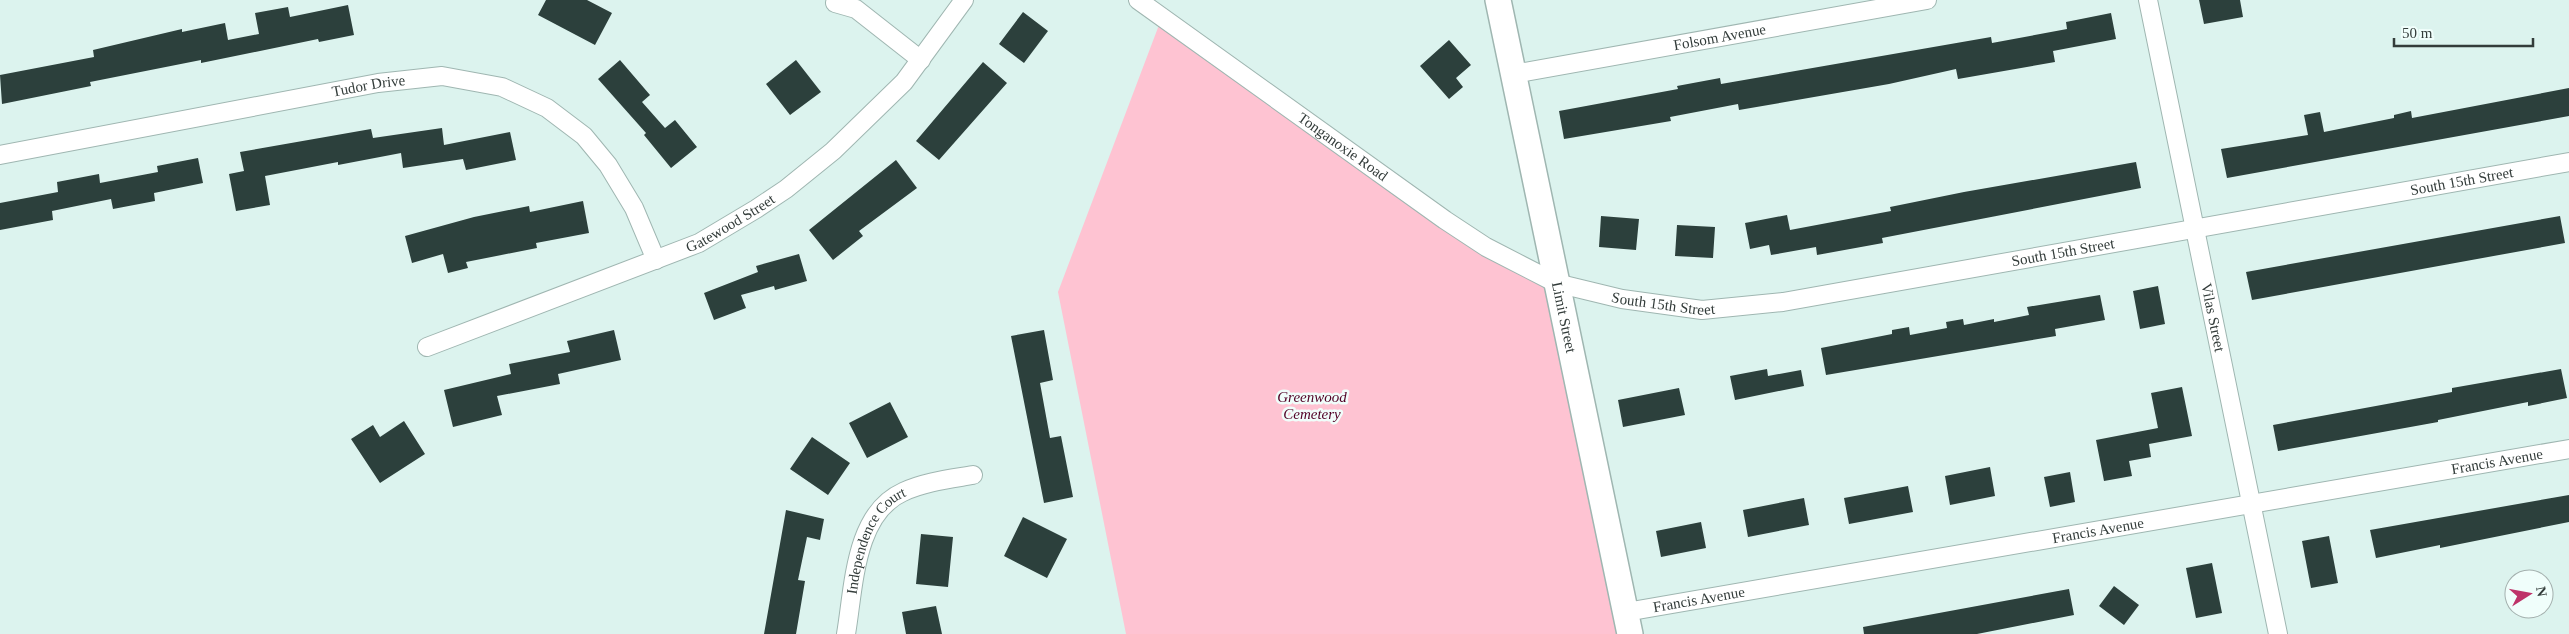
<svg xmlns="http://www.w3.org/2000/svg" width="2569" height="634" viewBox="0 0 2569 634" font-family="'Times New Roman',serif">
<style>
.green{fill:#fec3d2}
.building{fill:#2c403c}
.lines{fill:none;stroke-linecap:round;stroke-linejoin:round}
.street-casing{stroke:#9fb6b1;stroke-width:20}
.secondary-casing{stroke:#9fb6b1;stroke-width:28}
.street{stroke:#fff;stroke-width:18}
.secondary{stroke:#fff;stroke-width:25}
.labels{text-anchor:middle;stroke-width:5;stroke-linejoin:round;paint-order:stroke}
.street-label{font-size:15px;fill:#333c3a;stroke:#f0fefb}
.park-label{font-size:15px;font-style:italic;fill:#510025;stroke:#f0fefb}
</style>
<rect width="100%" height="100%" fill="#dcf3ee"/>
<path class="green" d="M1162,17L1445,220L1556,283L1630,634H1126L1058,292Z"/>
<path class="building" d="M546,0H587L612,13L595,45L538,15Z
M2199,0H2240L2243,17L2204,24Z
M348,5L354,35L319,42L318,39L201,63V60L90,82L91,86L2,104L0,75L94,57L93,50L182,29V32L225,23L228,40L259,34L255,13L288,7L290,17Z
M1023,12L1048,31L1024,63L999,44Z
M2111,13L2116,39L2053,51L2055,62L1958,79L1956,69L1889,84L1739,110L1738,104L1670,117L1671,121L1564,139L1559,111L1678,89L1677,86L1720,78L1721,84L1991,37L1992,43L2067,29L2066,22Z
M1449,40L1471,65L1456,78L1463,87L1449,99L1420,66Z
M620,60L650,95L642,102L665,128L675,120L697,147L671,168L644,135L646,133L598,79Z
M796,60L821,92L790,115L766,84Z
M983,62L1007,83L939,160L916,141Z
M2569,88V116L2227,178L2221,149L2308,135L2304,115L2320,112L2324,132L2394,118V115L2411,111L2412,118Z
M442,128L444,145L510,132L516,160L466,170L463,159L403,168L401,153L338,165V162L265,176L270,205L236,211L229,174L244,171L240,152L371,129L373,138Z
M198,158L203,183L154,193L155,201L113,209L111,199L52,211L53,220L0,230V203L58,192L57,182L99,174L100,183L158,172L157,166Z
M896,160L917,188L859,231L863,236L833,260L809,230Z
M2136,162L2141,188L1882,238L1883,243L1817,255L1816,247L1771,255L1769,245L1750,249L1745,223L1787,215L1790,230L1891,211L1890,207L1964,192Z
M583,201L589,233L536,243L537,248L466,262L468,268L448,273L443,254L412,263L405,236L474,217L529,206L530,212Z
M1601,216L1639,219L1636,250L1599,247Z
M2560,216L2565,243L2252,300L2246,272Z
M1677,225L1715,227L1713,258L1675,256Z
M799,254L807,281L775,290L774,286L741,295L746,308L714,320L704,293L758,272L756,266Z
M2158,286L2165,324L2140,329L2133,291Z
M2100,295L2105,320L2055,329L2056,336L1826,375L1821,348L1892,334V330L1909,327L1910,335L1947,328L1946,322L1963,319L1964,325L1994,319V322L2029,315L2027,307Z
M614,330L621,360L558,374L560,384L497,396L502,415L453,427L444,390L511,374L509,364L570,352L567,341Z
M1044,330L1053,380L1040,383L1050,438L1061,436L1073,497L1044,503L1011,336Z
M1767,369L1768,376L1801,370L1804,386L1735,400L1730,376Z
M2561,369L2567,398L2528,406V402L2438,420V422L2278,451L2273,425L2452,392V388Z
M2182,387L2192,436L2149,444L2151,457L2129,461L2132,476L2104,481L2096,440L2158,428L2151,393Z
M1679,388L1685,415L1623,427L1618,400Z
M890,402L908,437L867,458L849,423Z
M404,421L425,454L380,483L351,439L373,425L380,437Z
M812,437L850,463L828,495L790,469Z
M1990,467L1995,496L1950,505L1945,476Z
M2070,472L2075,502L2050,507L2044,477Z
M1908,486L1913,512L1849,524L1844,498Z
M2569,495V522L2440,548V545L2376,558L2370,530Z
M1804,498L1809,525L1748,537L1743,510Z
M786,510L824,519L820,540L807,537L798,580L805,581L796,634H764Z
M1023,517L1067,539L1047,578L1004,556Z
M1701,522L1706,548L1661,557L1656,531Z
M921,534L953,537L948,587L916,584Z
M2329,536L2338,583L2311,588L2302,541Z
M2212,563L2222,613L2196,618L2186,568Z
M2114,586L2139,605L2124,625L2099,606Z
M2069,589L2074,615L1977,634H1864L1863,627Z
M936,606L942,634H906L902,612Z"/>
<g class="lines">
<defs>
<g id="street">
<path id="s1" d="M1138,0L1445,220L1486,247L1556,283L1622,299L1702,310L1783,302L2569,162"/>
<path id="s2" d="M2148,0L2278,634"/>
<path d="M835,3L856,9L921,60"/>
<path id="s3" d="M1513,74L1927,0"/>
<path id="s4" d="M0,155L378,83L442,76L502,87L547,108L584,136L608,165L634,208L656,260"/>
<path id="s5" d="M427,347L699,243L756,209L786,189L833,151L904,82L964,0"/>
<path id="s6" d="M1626,612L2569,449"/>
<path id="s7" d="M846,634C854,588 854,514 903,492C924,482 950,479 973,475"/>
</g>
<g id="secondary">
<path id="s8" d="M1498,0L1630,634"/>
</g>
</defs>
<use href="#street" class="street-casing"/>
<use href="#secondary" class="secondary-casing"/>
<use href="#street" class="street"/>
<use href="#secondary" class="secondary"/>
</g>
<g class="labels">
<g class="street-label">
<text dy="5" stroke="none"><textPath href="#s3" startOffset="210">Folsom Avenue</textPath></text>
<text dy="5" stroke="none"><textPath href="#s4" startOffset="375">Tudor Drive</textPath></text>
<text dy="5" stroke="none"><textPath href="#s1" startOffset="252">Tonganoxie Road</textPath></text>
<text dy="5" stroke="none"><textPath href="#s1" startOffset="1425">South 15th Street</textPath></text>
<text dy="5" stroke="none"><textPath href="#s5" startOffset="328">Gatewood Street</textPath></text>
<text dy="5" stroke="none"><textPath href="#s1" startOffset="1020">South 15th Street</textPath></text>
<text dy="5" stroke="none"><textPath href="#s1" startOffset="615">South 15th Street</textPath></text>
<text dy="5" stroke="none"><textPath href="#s8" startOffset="324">Limit Street</textPath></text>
<text dy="5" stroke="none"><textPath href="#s2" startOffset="324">Vilas Street</textPath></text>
<text dy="5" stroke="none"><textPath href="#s6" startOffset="884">Francis Avenue</textPath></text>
<text dy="5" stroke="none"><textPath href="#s6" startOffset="479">Francis Avenue</textPath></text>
<text dy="5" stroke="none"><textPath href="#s7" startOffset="101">Independence Court</textPath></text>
<text dy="5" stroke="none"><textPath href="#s6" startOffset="74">Francis Avenue</textPath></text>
</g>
<g class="park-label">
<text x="1312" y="402">Greenwood<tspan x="1312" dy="17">Cemetery</tspan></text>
</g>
</g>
<g transform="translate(2529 594) rotate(79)"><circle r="24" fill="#f0fefb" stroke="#a4b0ae"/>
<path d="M0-4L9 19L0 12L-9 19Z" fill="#be3369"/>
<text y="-8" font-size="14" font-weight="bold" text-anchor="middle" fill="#333c3a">N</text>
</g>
<path d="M2394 38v8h139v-8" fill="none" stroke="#333c3a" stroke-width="2.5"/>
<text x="2402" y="38" font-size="15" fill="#333c3a" stroke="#f0fefb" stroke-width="4" paint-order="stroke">50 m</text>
</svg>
